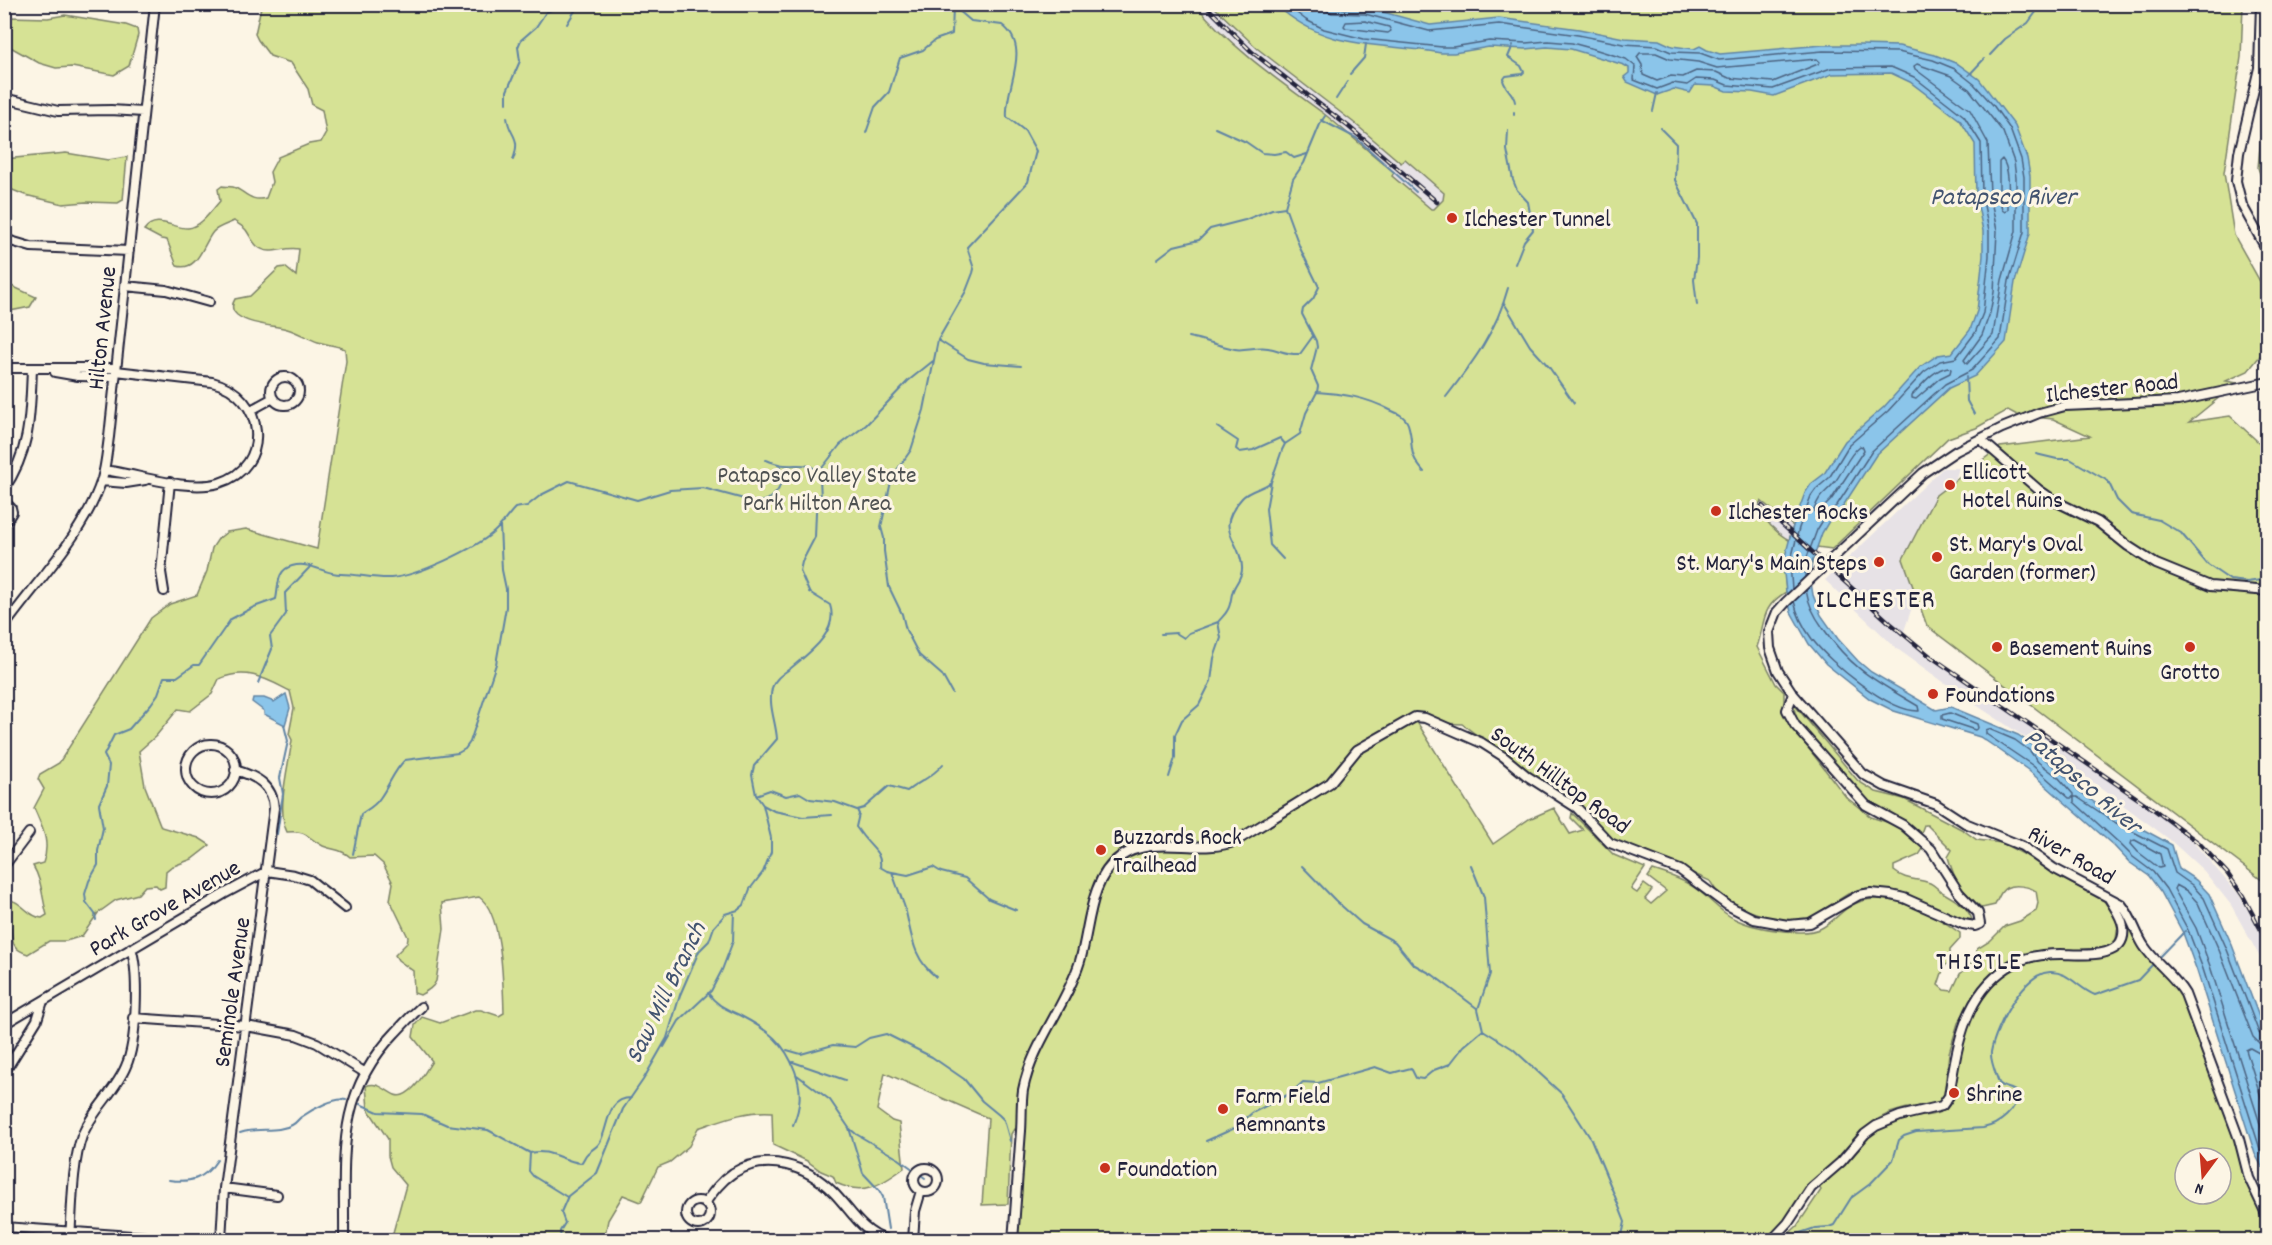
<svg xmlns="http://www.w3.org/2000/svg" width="2272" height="1245" viewBox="0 0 2272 1245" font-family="Dekko,sans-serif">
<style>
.built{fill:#e7e2e6}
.green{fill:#d6e295;stroke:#7c8268;stroke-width:1.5;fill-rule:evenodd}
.water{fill:#8bc5ea;stroke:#6184a4;stroke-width:1.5}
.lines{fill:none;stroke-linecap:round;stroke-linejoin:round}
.shore{stroke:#4c6381;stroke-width:1.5}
.stream{stroke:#6184a4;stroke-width:2}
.minor-casing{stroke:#22223b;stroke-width:12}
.minor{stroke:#fcf5e5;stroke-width:8}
.rail-casing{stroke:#22223b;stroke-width:4.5}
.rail{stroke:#fcf5e5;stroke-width:2;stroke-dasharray:7;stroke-linecap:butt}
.poi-dot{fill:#c8321e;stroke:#fcf5e5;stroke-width:2}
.labels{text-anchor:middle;stroke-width:6;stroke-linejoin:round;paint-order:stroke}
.poi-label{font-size:24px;fill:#22223b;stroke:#fcf5e5;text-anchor:start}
.street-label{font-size:24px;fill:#22223b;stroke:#fcf5e5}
.park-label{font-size:24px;fill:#4f5252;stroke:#fcf5e5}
.water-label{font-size:26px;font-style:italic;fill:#425370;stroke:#fcf5e5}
.neighbourhood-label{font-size:26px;letter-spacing:1.5px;fill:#22223b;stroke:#fcf5e5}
.quarter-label{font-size:27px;letter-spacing:1.5px;fill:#22223b;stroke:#fcf5e5}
</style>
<rect width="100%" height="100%" fill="#fcf5e5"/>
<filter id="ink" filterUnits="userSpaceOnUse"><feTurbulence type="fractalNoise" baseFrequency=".0167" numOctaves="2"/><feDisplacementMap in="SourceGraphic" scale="12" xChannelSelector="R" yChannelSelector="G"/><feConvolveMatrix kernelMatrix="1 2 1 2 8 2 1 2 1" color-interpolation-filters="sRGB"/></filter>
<g filter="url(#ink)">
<path class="built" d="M1196,5H1212L1258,49L1353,122L1401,163L1417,143L1804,498L1785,579L1380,194L1394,173L1324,115L1248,57L1226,37Z
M1943,468H1959L1902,637L2156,811L2192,841L2239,895L2267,945V970L2231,905L2204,871L2169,839L2081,774L1970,701L1896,648L1825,580Z"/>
<path class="green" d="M258,5H1196C1231,48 1278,80 1323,113C1347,132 1370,153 1394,172L1392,176L1431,209H1434L1443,200L1444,193L1405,159L1401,163L1353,122L1258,49L1212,5H2243L2241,57L2224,173L2234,235L2267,294V344L2264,351L2248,371L2226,381L2237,383L2189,422L2230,416L2267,450V884L1927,626L1903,559L1936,495L2000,447L2090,436L2053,419L2017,415L2008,410L1976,428L1948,438L1832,549L1817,547L1812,562L1810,576L1785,579L1786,592C1760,608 1766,621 1757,647L1776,684L1784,692V710L1789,723L1846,797L1871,817L1899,826L1925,846L1919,855L1894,866V871C1906,881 1917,878 1930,883C1935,885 1938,890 1942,892C1954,899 1968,906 1972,920L1959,917L1901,892L1867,888L1848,894L1810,918L1799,920L1773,919L1741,908L1717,892L1710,881L1666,861L1612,841L1596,825L1462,724L1417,722L1493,844L1529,819L1554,808L1570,834L1583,830L1571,818L1572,813L1614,855L1645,868L1631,889L1637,893L1644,884L1652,890L1645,899L1651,904L1666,891L1648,877L1653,870C1669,875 1685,880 1699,891C1710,899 1721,913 1735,919C1753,928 1778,931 1798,932C1824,933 1828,923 1846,909C1879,884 1932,912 1960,933V939L1950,950V961L1944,967L1938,985L1944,990L1952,991L1960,974L1973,962L1977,949L1990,941L2005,926L2020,921L2036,911L2038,903L2036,891C2029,886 2014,884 2006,888C2000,891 1998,899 1995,905L1982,908C1962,891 1955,883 1948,857L1952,850L1927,825H1924L1921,833H1919L1902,820L1870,805L1862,798L1797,722L1793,703L1858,781L1876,792L1904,799L1921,808L1963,830L1977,840L2002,843L2031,858L2056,875L2104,901L2112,912L2118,925L2116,939L2111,945L2099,952L2038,954L2011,961L1992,975L1979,989L1958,1023L1949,1053L1944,1096L1938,1104C1915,1107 1892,1108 1874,1122L1878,1129C1887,1126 1895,1122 1904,1119C1917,1116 1937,1117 1947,1108C1958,1098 1956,1066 1960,1051C1967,1020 1982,990 2009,972C2019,964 2035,961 2047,959C2070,956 2105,968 2121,947C2131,933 2127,923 2120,909L2126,914L2140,948L2168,976L2182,995L2235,1140L2246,1180L2267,1226V1240H1782L1797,1226L1821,1190L1819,1187L1813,1192L1791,1227L1778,1240H1017L1022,1134L1014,1129L1011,1134L1008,1204L982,1205L988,1118L885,1073L877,1110L892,1121L899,1123L904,1168C881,1185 864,1196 836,1183L833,1176L821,1171L807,1161L773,1145L772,1112C745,1110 722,1120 698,1128L689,1146L670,1162L658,1167L641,1202L623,1195L608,1220L604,1240H391L406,1185L391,1167L388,1156V1139L368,1109L366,1086C382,1079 391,1100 403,1095C416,1090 425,1072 432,1061L413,1037L415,1025L422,1017L440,1023L475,1010H481L499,1016L504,1013C503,985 503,913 479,897L442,903L444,929L436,981C433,988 427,991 420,995L414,993L413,971L398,960L395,955L407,943L408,937L390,900L393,883L383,864L374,856L350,857C340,848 334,851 323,846C307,838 308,830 287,832C276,810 289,764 292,740L289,734L294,708L290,691C266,679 247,667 219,679L212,694L190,711L178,709L156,736L139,751L145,786L161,827L199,838L210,845L192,859L171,867L166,871L165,887L160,889L156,885L145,886L138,894L116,900L98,913L82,936L66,941H49L28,954C10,949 13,940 10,923L5,918L4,900C20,897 27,917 42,918L47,915C42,898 42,880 33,866L43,863C51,842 42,827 34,808L44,789L38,779L40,774L59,763L151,618L170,604L197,595L207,571L212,548L218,539L227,532L246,529L317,549L346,361L345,349C336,345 328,345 318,342C308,339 298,332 287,329C272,325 250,325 237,315C231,310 232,304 235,299L250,296L279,268L285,267L296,276L299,249C288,247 280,251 270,251C255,250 253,240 246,230C243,226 238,224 234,221C228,224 217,227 213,232C203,244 198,272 177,266L167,240L161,239L144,230C156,213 174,229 188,228C201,227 212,210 220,201L218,189L222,186C225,187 229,186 233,187C244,190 250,203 266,198L272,182L270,172L278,157L309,144L321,142L326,133L322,110L312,105L308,89L291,63L270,56L258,40L255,34L261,7ZM1761,501L1793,526L1789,540C1776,533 1764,520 1757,507ZM2185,1158H2221V1194H2185Z
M65,15L126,25L137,29L138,35L129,66L114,75L72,67L56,68L39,63L5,44V19L8,17L48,18Z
M2267,72L2268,193H2267L2258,168Z
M66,153L108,160L127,157L123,200L118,203L86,202L63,204L25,195L5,187V159Z
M5,283L36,297L30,307L5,312Z"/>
<path class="water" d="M1276,5H1310L1345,9L1365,7L1430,25L1499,18L1579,29L1624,38L1659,40L1672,46L1694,49L1700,46L1707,50L1720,54L1823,45H1860L1899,46L1935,55L1958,64L1979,79L2015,126L2027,158L2030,176V233L2015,282L2006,342L1975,376L1949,388L1876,455L1841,509L1829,521L1822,533L1812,562L1810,576L1813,595L1821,615L1838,639L1858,661L1871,672L1936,710L1951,707L2018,735L2035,747L2042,757L2062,773L2079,791L2098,805L2172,845L2179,869L2196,880L2209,894L2232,945L2267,1038V1176L2255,1154L2197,971L2183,933L2161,892L2149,876L2129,862L2114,846L2028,770L1998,749L1980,737L1894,711L1870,699L1826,664L1809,644L1791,612L1786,592L1783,564L1793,526L1805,493L1811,484L1824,474L1845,441L1884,407L1920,367L1938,355L1952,353L1970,330L1977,311L1983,256V231L1976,196L1975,144L1960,120L1910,82L1891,73L1832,74L1774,96L1752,92L1726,91L1714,86L1695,85L1690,93L1674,89L1657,95L1627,82L1624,77L1629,73V68L1624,65L1571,49L1547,47L1526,49L1489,47L1454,53H1441C1378,42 1328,52 1276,5Z
M286,694L290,708L285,725L264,714V711L252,702L253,698H264L274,702Z"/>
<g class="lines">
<path class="shore" d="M1285,4L1306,20L1324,29L1364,39L1442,47H1453L1489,41L1526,43L1548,41L1572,43L1594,49L1626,59L1635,66L1634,80L1657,89L1673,83L1687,85L1696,79L1715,80L1727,85L1773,89L1831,68L1891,67L1914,77L1964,116L1981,143L1982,195L1989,231V256L1983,313L1975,333L1956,358L1940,361L1924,372L1888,411L1849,445L1829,478L1816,489L1811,496L1799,528L1790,564L1792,589
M1325,4L1326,10L1332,13L1365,14L1429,31L1499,24L1578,35L1623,44L1657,46L1671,52L1700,53L1719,60L1823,51L1898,52L1933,60L1955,69L1974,84L1993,105L2010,129L2021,159L2024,177V232L2009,281L2000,339L1972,370L1945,384L1872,451L1837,505L1825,517L1817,530L1806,560L1805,577
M1365,21L1389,27L1391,31L1388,33L1346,28L1344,26L1346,22Z
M1640,53H1656L1670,59L1698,62L1717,68L1817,59L1820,62L1818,64L1773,82L1729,78L1716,72L1696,71L1683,77L1671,76L1657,81L1643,75L1642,65L1637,57Z
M1917,64L1951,76L1969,89L2003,132L2014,162L2016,178V231L2002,280L1993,335L1967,364L1964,360L1982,335L1990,313L1994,292L1997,231L1990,195L1988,143L1970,110L1915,69L1914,66Z
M2002,159C2011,170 2008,195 2008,209L2005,212L2002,210L1999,194V162Z
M1948,367L1951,369L1950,373L1940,378L1916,399L1912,398V395C1922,385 1934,369 1948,367Z
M1860,446L1863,447L1864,450L1831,500L1818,513H1815L1814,510C1820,493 1824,495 1834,483C1844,471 1847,456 1860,446Z
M1794,601C1797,615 1804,628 1812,639C1830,663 1889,712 1919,711L1918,706C1876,681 1852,670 1823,628C1815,617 1808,604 1806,590
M1950,713L1977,724L1978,728L1975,730L1942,719V715Z
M1989,729L2015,740L2030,751L2038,762L2058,777L2073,794V798H2069L2032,765L1986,734V730Z
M2135,840L2160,854L2163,867L2159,868L2138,852L2131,844L2132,841Z
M2268,1037L2262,1036L2259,1033L2226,947L2204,898L2192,885L2175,873L2167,849L2116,823L2077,797H2074V802L2118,842L2133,857L2153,872L2166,889L2188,930L2203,969L2261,1152L2268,1164
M2268,1045L2259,1043L2253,1037L2219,950L2198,903L2187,891L2176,885L2174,889L2196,928L2210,966L2268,1149
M2268,1054L2259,1053L2250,1048L2246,1050L2268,1119"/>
<path class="stream" d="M951,4L971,21L1002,25C1033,48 1004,88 1007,117L1025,131L1036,151L1028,182L967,247L974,269L973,273L966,291L938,340L924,410L911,450L892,477L881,527L884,538V551L889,587L902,614L906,630L919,655L942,675L952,693
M567,24L576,9L589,4
M1513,45L1508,57L1521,66L1524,72L1522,74L1506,76L1503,80C1505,89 1514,93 1515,102
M1990,55L2005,39L2028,23L2039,8L2044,4
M1350,74L1364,58L1366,44
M1969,75L1984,59
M1336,99L1347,82
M507,103V91L520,61L518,47L521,40L536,27L546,12L562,6L576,9
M1653,111L1657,93
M1514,112V115
M507,117C509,137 522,135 513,160
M1321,120L1356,138L1416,192
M1215,128L1246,142L1262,153L1274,154L1286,152L1294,158L1307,154
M1660,128L1676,144L1675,180L1697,224V258L1694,280L1697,305
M1508,130L1507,150L1513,180L1517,190L1528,202L1533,230L1524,241L1515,264
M866,133L875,107L889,92L900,58L923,50L935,40L952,34L953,7
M1157,259L1174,246L1199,240L1210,229L1245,220L1272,209L1285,207
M1504,303L1530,346L1549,367L1574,403
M1188,337C1205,340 1219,346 1235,349C1243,351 1257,346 1268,348C1280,350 1287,355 1300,354L1313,336
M938,340L968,359L984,363L1021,366
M1966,377L1967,401L1974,414
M1317,392C1344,394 1366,397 1390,410C1397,413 1405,416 1408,424C1415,446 1406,452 1424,472
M1446,397C1474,361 1496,332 1508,288
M1217,427L1238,441L1236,449L1240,452L1253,450L1280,438L1285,444
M2036,454L2057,459H2070L2108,481L2117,500L2131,514L2159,520L2181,533L2208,565L2230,580L2247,582L2268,579
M766,460C772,462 778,465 785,465C800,466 809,462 821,473
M1283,559L1270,545L1266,509L1271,482L1282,450L1285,444L1300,434L1306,413L1317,392L1318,386L1311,370L1317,347L1316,341L1302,314L1303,309L1313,299L1319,287L1300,248L1285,207L1293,179L1304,163L1321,122L1325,116
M1161,634L1176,633L1184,638L1189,633L1218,622
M258,683L272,649L270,636L286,614L285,593L312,565
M1169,777L1175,758V735L1182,720L1199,705L1211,681L1214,658L1221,638L1218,622C1221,618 1225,615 1227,611C1232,604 1230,596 1234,588C1237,581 1243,576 1242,567C1241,538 1212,532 1242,498C1249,490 1262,489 1271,482
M756,795L770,790L786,796L800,793L810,799L835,802L857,810L864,808L889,786L907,791C920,781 933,777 943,764
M763,805L774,811L803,817L832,815
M857,810L859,814L856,827C860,832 862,836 866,840C873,849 882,854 880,867L887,871L908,875L933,867L941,872L965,878L989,899L1016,910
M277,834L283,794L280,778L288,741L284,725
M353,854L361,814C368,809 375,806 380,798C389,786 394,770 405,760L458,753L465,749L470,742L496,664L506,607V589L502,570L500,526
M1471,865L1484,897L1490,974L1478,1009
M1302,866L1335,900L1362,924L1395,942L1413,964L1433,975L1478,1009L1483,1030L1513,1049L1562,1094L1591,1139L1614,1194L1625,1222L1621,1240
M892,872C896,884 901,896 905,908C912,935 912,958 936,977
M96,920L95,914L86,902L85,894L89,881L98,865V851L103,828L99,804L107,786L109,765L104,755L114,735L129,729L151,704L158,694L164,677H177L194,665H199L231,619L254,607L276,599C279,586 276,570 292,566C311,561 323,574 341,574C357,574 375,579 391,578C418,576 474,549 494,532C502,525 508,515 515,508L527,506L541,495L569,481L637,500L670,490L703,488L755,502C768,502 780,494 781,480C782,474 779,471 780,465
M2158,959L2185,931
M708,993C717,1006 727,1009 741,1016C768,1030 785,1043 795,1071C802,1090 801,1106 793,1125
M664,1047L679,1021L711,991L722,970L733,941L734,911
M787,1050L801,1054L833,1045L855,1047L869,1038L886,1034L932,1057L964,1079L982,1101L999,1115L1004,1120L1010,1141
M793,1062L845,1080
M797,1075L830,1100L849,1128L856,1134L899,1159L925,1178
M360,1104L378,1112L422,1114L447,1125L488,1130L530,1153C549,1148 562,1161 581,1163C583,1161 584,1158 586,1155C590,1150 597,1148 600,1142C609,1126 606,1098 631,1098
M849,1128L863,1173L879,1190L883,1197L888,1229
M240,1133C257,1127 277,1133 292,1125C297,1123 298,1118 303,1116C313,1109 335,1097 346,1100
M1206,1141L1235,1128L1252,1113L1291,1093L1303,1082L1318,1083L1375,1067L1392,1073L1411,1068L1416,1078L1423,1079L1434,1070L1450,1064L1464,1046L1483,1030
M530,1153L529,1171L533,1176L567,1197
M169,1180C190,1183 205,1179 217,1160
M561,1240L560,1231L565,1223L561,1212L568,1196L597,1173L623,1109L643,1080L667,1038L680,995L699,951L709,941L714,927L722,918L725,914L738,910L744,905L750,889L763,872L771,852V838L763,805L756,795L752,775L754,766L777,739C776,722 768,706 772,688C775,678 784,673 791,668C809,653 839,632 830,605L809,592L800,571L802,562L815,537L816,512L821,498L820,478L822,468L840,445L866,425L908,381L933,361
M1790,1240L1800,1233L1815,1228L1829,1227L1834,1225L1851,1198L1870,1184L1893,1160L1899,1140L1904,1136L1916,1132L1983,1128C1999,1125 2018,1110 2017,1093C2012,1087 2004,1089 1999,1083C1996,1074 1990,1061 1991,1052C1995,1028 2023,973 2050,972C2068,971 2079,989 2095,995L2138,980L2154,963"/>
<defs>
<path id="minor" d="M2261,4L2259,68L2239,153L2236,181L2242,205L2268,252
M4,98L58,111L111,110L143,112
M4,239L31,247L129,251
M125,286L166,290L209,302
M4,368H116
M55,372L78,376L115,377
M271 391a14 14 0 1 1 28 0a14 14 0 1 1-28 0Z
M2268,382L2178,401L2065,406L2039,413L2002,428L1956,451L1923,473L1786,602L1777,612L1769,632L1770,648L1778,671L1793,694L1863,774L1884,786L1936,804L1965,823L2022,846L2053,868L2121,904C2132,917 2135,932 2144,946C2156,964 2174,975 2185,994L2239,1139L2249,1178L2268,1218
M251,410L273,398
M1980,439L2039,490L2055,501L2098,522L2128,546L2156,564L2210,586L2268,591
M104,470C137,474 186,492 219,483C273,467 266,395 212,382L116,371
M101,481L126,483L145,480
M4,489C31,450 30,414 32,369
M4,501L11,508L12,512L4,525
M164,591L161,572L170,482
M4,627C37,581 85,533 102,479C106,465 107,451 109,437L155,4
M186 769a25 25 0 1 1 50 0a25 25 0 1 1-50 0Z
M4,866L29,833
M133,1018L246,1026L296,1035L317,1043L364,1072
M4,1024L224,894L267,871L294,875L310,880L345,908
M4,1073L37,1020L43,1001
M914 1180a12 12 0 1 1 24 0a12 12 0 1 1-24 0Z
M224,1188L277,1195
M686 1213a12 12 0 1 1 24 0a12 12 0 1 1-24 0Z
M705,1203C713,1192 721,1181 733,1173C767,1152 807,1166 833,1192C851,1210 861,1232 887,1240
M4,1227L175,1239L221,1240L224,1188L274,808C273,785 256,776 235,770
M70,1240C72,1211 72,1163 82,1136C92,1110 116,1091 126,1066C137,1042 139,972 131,948
M344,1240C345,1160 334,1096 395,1033C403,1024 412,1015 421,1007
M913,1240L915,1211L921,1191
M1013,1240C1016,1204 1018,1168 1021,1131C1022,1117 1021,1104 1023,1090C1032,1044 1066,1006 1080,961C1090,928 1089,879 1120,857C1155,833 1199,856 1236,841L1330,783L1357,750L1415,717L1425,718L1482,743L1504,757L1527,776L1577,808L1610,843L1680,870L1727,905L1754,919L1788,925L1810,923L1859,895L1871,893L1891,895L1904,898L1963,924L1975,926L1980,924L1978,913L1959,893L1931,849L1903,825L1866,805L1795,725L1787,710L1793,694
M1772,1240L1788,1223L1811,1188L1841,1162L1865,1134L1876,1126L1900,1116L1942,1106L1949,1096C1957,1048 1963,996 2008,967C2022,957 2044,954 2061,954C2079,954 2128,961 2123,927C2122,917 2114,907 2109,898"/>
</defs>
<use href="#minor" class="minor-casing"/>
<use href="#minor" class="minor"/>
<defs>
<path id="rail" d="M1204,4L1252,52L1349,127L1437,202
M1762,506L1890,623L1930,656L2156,811L2199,843L2227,873L2243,896L2268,943"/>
</defs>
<use href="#rail" class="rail-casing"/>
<use href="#rail" class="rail"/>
</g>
</g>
<g class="poi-dot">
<circle cx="1452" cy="218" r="6"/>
<circle cx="1950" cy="485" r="6"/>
<circle cx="1716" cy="511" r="6"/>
<circle cx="1937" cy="557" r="6"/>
<circle cx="1879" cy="562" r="6"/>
<circle cx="1997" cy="647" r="6"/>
<circle cx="2190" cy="647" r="6"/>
<circle cx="1933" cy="694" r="6"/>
<circle cx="1101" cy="850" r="6"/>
<circle cx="1954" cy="1093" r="6"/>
<circle cx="1223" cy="1109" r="6"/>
<circle cx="1105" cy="1168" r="6"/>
</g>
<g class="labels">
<g class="poi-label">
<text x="1464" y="226">Ilchester Tunnel</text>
<text x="1962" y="479">Ellicott<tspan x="1962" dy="28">Hotel Ruins</tspan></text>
<text x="1728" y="519">Ilchester Rocks</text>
<text x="1949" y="551">St. Mary's Oval<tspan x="1949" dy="28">Garden (former)</tspan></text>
<text x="1867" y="570" text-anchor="end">St. Mary's Main Steps</text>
<text x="2009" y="655">Basement Ruins</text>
<text x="2190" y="679" text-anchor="middle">Grotto</text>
<text x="1945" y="702">Foundations</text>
<text x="1113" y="844">Buzzards Rock<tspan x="1113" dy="28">Trailhead</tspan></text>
<text x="1966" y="1101">Shrine</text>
<text x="1235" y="1103">Farm Field<tspan x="1235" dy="28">Remnants</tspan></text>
<text x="1117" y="1176">Foundation</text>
</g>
<g class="street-label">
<text transform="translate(101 328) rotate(-84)" y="8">Hilton Avenue</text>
<text transform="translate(2112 387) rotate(-6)" y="8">Ilchester Road</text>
<text transform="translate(1561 779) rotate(36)" y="8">South Hilltop Road</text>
<text transform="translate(2072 854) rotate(30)" y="8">River Road</text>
<text transform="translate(164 907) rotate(-30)" y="8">Park Grove Avenue</text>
<text transform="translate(231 992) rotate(-82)" y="8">Seminole Avenue</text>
</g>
<g class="park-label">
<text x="817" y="482">Patapsco Valley State<tspan x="817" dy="28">Park Hilton Area</tspan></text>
</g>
<g class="water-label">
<text x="2003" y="204">Patapsco River</text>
<text transform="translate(2084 780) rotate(41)" y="9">Patapsco River</text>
<text transform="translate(664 992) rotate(-64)" y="9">Saw Mill Branch</text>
</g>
<g class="neighbourhood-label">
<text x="1979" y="969">THISTLE</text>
</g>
<g class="quarter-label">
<text x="1876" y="607">ILCHESTER</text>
</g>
</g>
<rect width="2272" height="1245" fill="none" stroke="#fcf5e5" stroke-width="24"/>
<rect x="12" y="12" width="2248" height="1221" fill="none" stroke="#22223b" stroke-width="2" filter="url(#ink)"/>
<g transform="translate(2203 1176) rotate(196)"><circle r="28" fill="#fcf5e5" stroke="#a5a1a1" stroke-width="1.5"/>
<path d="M0-4.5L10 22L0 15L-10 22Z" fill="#c8321e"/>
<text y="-9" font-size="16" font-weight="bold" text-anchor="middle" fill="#22223b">N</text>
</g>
</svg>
